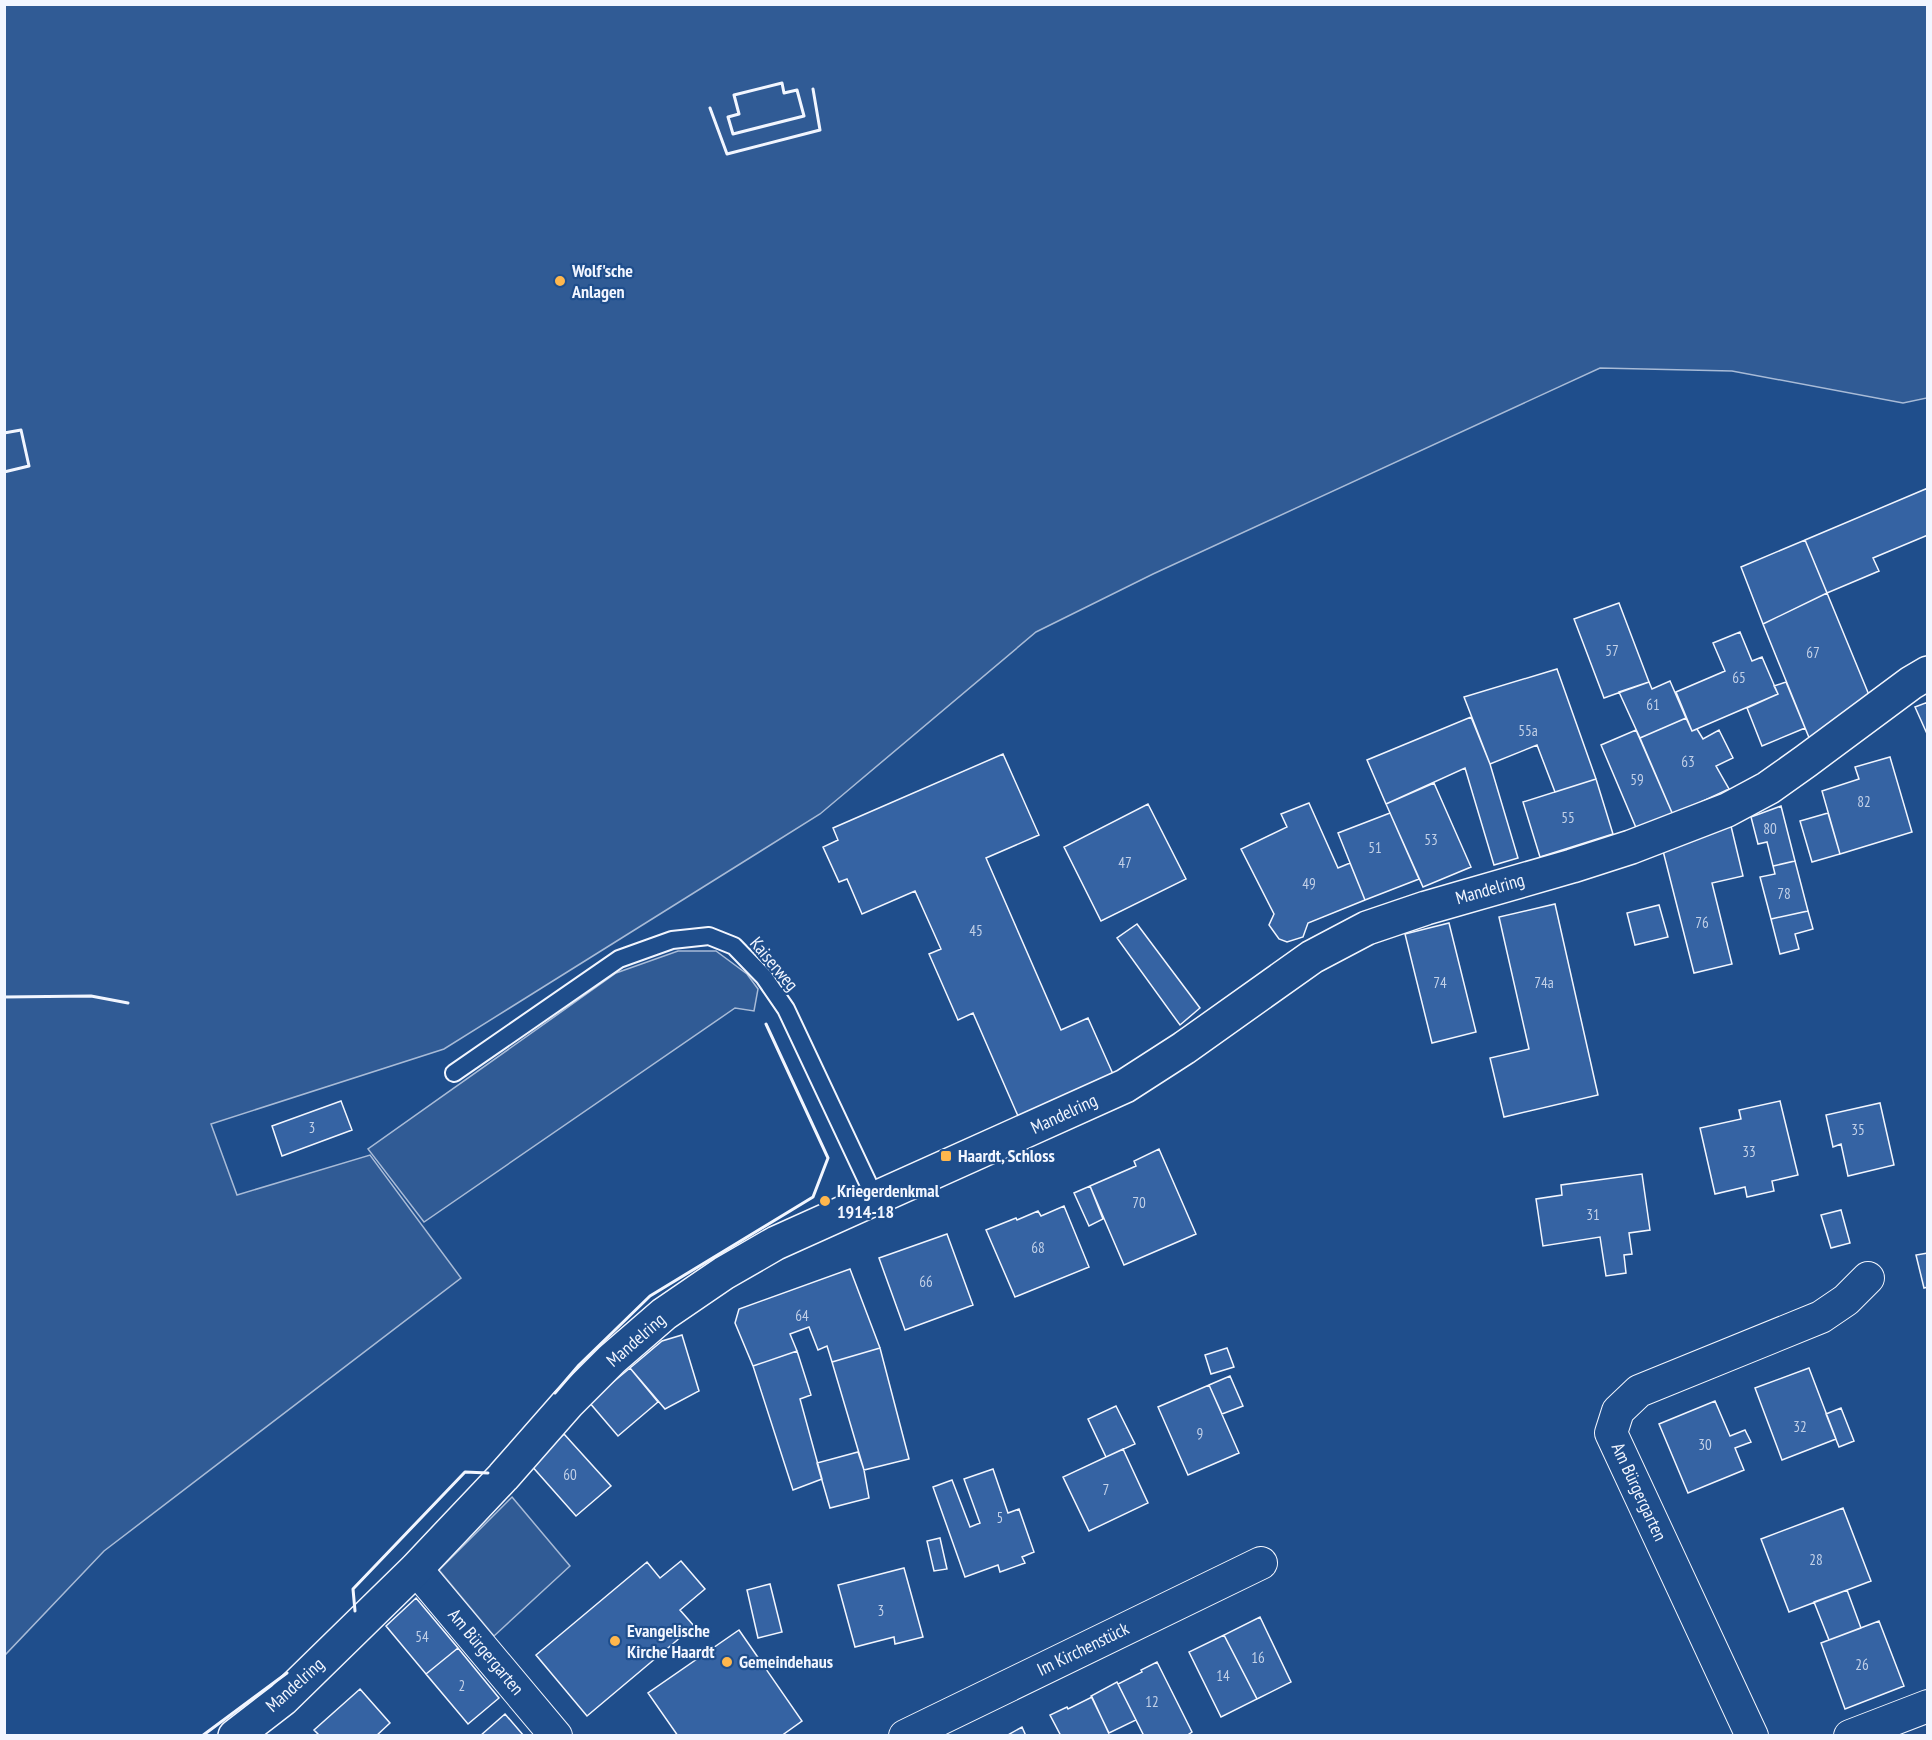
<svg xmlns="http://www.w3.org/2000/svg" width="1932" height="1740" viewBox="0 0 1932 1740" font-family="'PT Sans Narrow',sans-serif">
<style>
.green{fill:#305b95;stroke:#a8bbd7;stroke-width:1.5}
.building{fill:#3563a3;stroke:#f2f6ff;stroke-width:1.5}
.lines{fill:none;stroke-linecap:round;stroke-linejoin:round}
.service-casing{stroke:#f2f6ff;stroke-width:20}
.minor-casing{stroke:#f2f6ff;stroke-width:34}
.tertiary-casing{stroke:#f2f6ff;stroke-width:36}
.service{stroke:#1f4e8c;stroke-width:16}
.minor{stroke:#1f4e8c;stroke-width:32}
.tertiary{stroke:#1f4e8c;stroke-width:33}
.wall{stroke:#f2f6ff;stroke-width:3}
.poi-dot{fill:#ffb74d;stroke:#1f4e8c;stroke-width:2}
.labels{text-anchor:middle;stroke-width:4.5;stroke-linejoin:round;paint-order:stroke}
.number-label{font-size:15px;fill:#c3d1e8}
.poi-label{font-size:18px;font-weight:bold;fill:#f2f6ff;stroke:#1f4e8c;text-anchor:start}
.street-label{font-size:18px;fill:#f2f6ff;stroke:#1f4e8c}
</style>
<rect width="100%" height="100%" fill="#1f4e8c"/>
<path class="green" d="M5,4L1927,5V398L1903,403L1732,371L1600,368L1153,574L1036,632L820,814L444,1049L211,1124L237,1195L370,1155L461,1278L104,1551L5,1655Z
M678,951H716L747,974L758,989L754,1011L735,1008L424,1222L368,1149L616,973Z
M512,1497L570,1566L494,1636L439,1570Z"/>
<path class="building" d="M1928,488V535L1873,558L1879,571L1827,593L1805,540Z
M1805,540L1827,593L1763,624L1741,567Z
M1827,593L1869,695L1810,740L1763,624Z
M1619,603L1649,682L1604,698L1574,619Z
M1740,632L1752,661L1762,657L1778,694L1692,731L1676,692L1725,671L1713,643Z
M1557,669L1596,779L1555,792L1537,745L1490,764L1464,697Z
M1670,681L1686,718L1640,738L1619,692L1649,682L1652,689Z
M1786,682L1805,728L1762,746L1747,708L1778,694L1774,686Z
M1928,702V736L1915,707Z
M1471,717L1490,764L1518,858L1494,865L1465,768L1386,804L1367,760Z
M1686,718L1692,731L1697,729L1703,739L1719,730L1733,758L1716,766L1729,789L1673,815L1640,738Z
M1636,730L1673,815L1637,830L1601,745Z
M1003,754L1039,835L986,858L1061,1030L1088,1018L1113,1074L1018,1116L973,1013L958,1020L929,954L941,949L915,891L862,914L847,879L839,882L823,847L838,840L833,828Z
M1890,757L1912,832L1840,854L1822,791L1859,779L1855,767Z
M1596,779L1613,834L1540,857L1523,802Z
M1434,783L1471,867L1423,887L1386,804Z
M1309,803L1338,868L1350,863L1365,900L1308,923L1303,937L1287,942L1279,939L1269,925L1274,914L1241,849L1287,827L1281,814Z
M1148,804L1186,879L1101,921L1064,847Z
M1781,806L1795,861L1773,866L1767,842L1758,844L1751,817Z
M1390,813L1419,879L1365,900L1338,833Z
M1828,813L1840,854L1812,862L1800,821Z
M1731,826L1743,876L1712,883L1732,964L1694,973L1661,843Z
M1795,861L1808,911L1771,919L1760,877L1775,874L1773,866Z
M1555,904L1598,1095L1504,1117L1490,1058L1529,1049L1499,917Z
M1659,905L1668,937L1635,945L1627,913Z
M1808,911L1813,929L1795,934L1799,949L1780,954L1771,919Z
M1449,923L1476,1032L1432,1043L1405,934Z
M1137,924L1200,1008L1180,1025L1117,938Z
M341,1101L352,1130L282,1156L272,1126Z
M1780,1101L1798,1175L1772,1181L1774,1191L1747,1197L1745,1187L1715,1194L1700,1128L1741,1119L1739,1110Z
M1880,1103L1894,1165L1848,1176L1841,1144L1833,1147L1826,1115Z
M1159,1149L1196,1234L1124,1265L1090,1186L1136,1166L1134,1161Z
M1642,1174L1650,1230L1629,1233L1632,1254L1624,1255L1626,1273L1606,1276L1600,1237L1543,1246L1536,1199L1562,1195L1561,1185Z
M1090,1186L1103,1219L1089,1226L1074,1193Z
M1064,1206L1089,1267L1015,1297L986,1230L1016,1218L1017,1220L1038,1211L1041,1216Z
M1841,1210L1850,1243L1831,1248L1821,1215Z
M947,1234L973,1305L905,1330L879,1258Z
M1928,1253V1287L1924,1288L1916,1255Z
M850,1269L880,1348L832,1362L827,1346L818,1350L809,1327L790,1334L797,1351L753,1366L735,1323L739,1309Z
M682,1335L699,1391L665,1409L630,1368L662,1341Z
M880,1348L909,1459L864,1470L832,1362Z
M1227,1348L1234,1367L1211,1374L1205,1355Z
M797,1351L811,1395L800,1399L822,1479L793,1490L753,1366Z
M630,1368L658,1402L618,1436L589,1402Z
M1809,1368L1836,1439L1782,1460L1755,1388Z
M1230,1376L1243,1406L1222,1414L1209,1385Z
M1209,1385L1239,1453L1188,1475L1158,1407Z
M1715,1401L1730,1436L1745,1430L1751,1442L1735,1448L1744,1470L1688,1493L1659,1424Z
M1116,1406L1135,1444L1106,1457L1088,1419Z
M1841,1408L1854,1441L1839,1447L1826,1414Z
M564,1434L611,1486L576,1516L530,1464Z
M1123,1449L1148,1503L1089,1531L1063,1477Z
M858,1452L864,1470L869,1498L830,1508L817,1463Z
M993,1469L1008,1513L1019,1509L1034,1552L1022,1557L1025,1563L1000,1572L998,1565L965,1577L933,1487L952,1480L970,1527L980,1523L964,1479Z
M1843,1508L1871,1581L1789,1612L1761,1539Z
M940,1538L947,1569L934,1571L927,1541Z
M681,1561L705,1589L680,1610L694,1626L587,1716L536,1655L647,1562L660,1578Z
M904,1568L923,1637L895,1644L894,1637L855,1647L838,1585Z
M770,1584L782,1632L758,1638L747,1590Z
M1847,1590L1861,1628L1829,1640L1814,1602Z
M416,1598L458,1648L426,1674L386,1626Z
M1260,1617L1291,1682L1257,1699L1224,1635Z
M1879,1621L1904,1686L1845,1709L1821,1643Z
M739,1630L802,1721L781,1736H678L648,1693Z
M1224,1635L1257,1699L1221,1717L1189,1652Z
M458,1648L499,1698L468,1724L426,1674Z
M1157,1662L1192,1732L1186,1736H1144L1118,1684L1142,1672L1141,1670Z
M1117,1682L1136,1720L1109,1733L1091,1696Z
M360,1689L390,1723L376,1736H320L314,1730Z
M1092,1697L1110,1736H1061L1050,1715L1067,1707L1068,1709Z
M505,1714L524,1736H480Z
M1022,1727L1026,1736H1006Z"/>
<g class="lines">
<defs>
<path id="service" d="M454,1073L619,959L672,940L709,936L734,946L764,977L786,1009L876,1200"/>
<path id="minor" d="M416,1569L556,1736
M905,1736L1261,1563
M1752,1736L1611,1433L1618,1411L1639,1391L1821,1317L1846,1300L1868,1278
M1850,1736L1928,1706"/>
<path id="tertiary" d="M235,1736L283,1699L416,1569L503,1477L568,1403L612,1359L664,1314L724,1273L776,1243L1125,1086L1184,1048L1312,957L1367,928L1426,908L1572,866L1631,847L1727,810L1768,788L1806,761L1911,683L1928,673"/>
</defs>
<use href="#service" class="service-casing"/>
<use href="#minor" class="minor-casing"/>
<use href="#tertiary" class="tertiary-casing"/>
<use href="#service" class="service"/>
<use href="#minor" class="minor"/>
<use href="#tertiary" class="tertiary"/>
<path class="wall" d="M782,83L784,93L797,90L804,116L733,134L728,117L739,114L734,95Z
M710,108L727,154L820,130L813,89
M4,433L21,430L29,466L4,472
M4,997L91,996L128,1003
M555,1393L579,1365L650,1296L813,1197L828,1158L766,1024
M355,1611L353,1589L465,1472L488,1473
M202,1736L287,1673"/>
</g>
<g class="poi-dot">
<circle cx="560" cy="281" r="6"/>
<rect x="940" y="1150" width="12" height="12" rx="3"/>
<circle cx="825" cy="1201" r="6"/>
<circle cx="615" cy="1641" r="6"/>
<circle cx="727" cy="1662" r="6"/>
</g>
<g class="labels">
<g class="number-label">
<text x="1612" y="656">57</text>
<text x="1813" y="658">67</text>
<text x="1739" y="683">65</text>
<text x="1653" y="710">61</text>
<text x="1528" y="736">55a</text>
<text x="1688" y="767">63</text>
<text x="1637" y="785">59</text>
<text x="1864" y="807">82</text>
<text x="1568" y="823">55</text>
<text x="1770" y="834">80</text>
<text x="1431" y="845">53</text>
<text x="1375" y="853">51</text>
<text x="1125" y="868">47</text>
<text x="1309" y="889">49</text>
<text x="1784" y="899">78</text>
<text x="1702" y="928">76</text>
<text x="976" y="936">45</text>
<text x="1440" y="988">74</text>
<text x="1544" y="988">74a</text>
<text x="312" y="1133">3</text>
<text x="1858" y="1135">35</text>
<text x="1749" y="1157">33</text>
<text x="1139" y="1208">70</text>
<text x="1593" y="1220">31</text>
<text x="1038" y="1253">68</text>
<text x="926" y="1287">66</text>
<text x="802" y="1321">64</text>
<text x="1800" y="1432">32</text>
<text x="1200" y="1439">9</text>
<text x="1705" y="1450">30</text>
<text x="570" y="1480">60</text>
<text x="1106" y="1495">7</text>
<text x="1000" y="1523">5</text>
<text x="1816" y="1565">28</text>
<text x="881" y="1616">3</text>
<text x="422" y="1642">54</text>
<text x="1258" y="1663">16</text>
<text x="1862" y="1670">26</text>
<text x="1223" y="1681">14</text>
<text x="462" y="1691">2</text>
<text x="1152" y="1707">12</text>
</g>
<g class="poi-label">
<text x="572" y="277">Wolf'sche<tspan x="572" dy="21">Anlagen</tspan></text>
<text x="958" y="1162">Haardt, Schloss</text>
<text x="837" y="1197">Kriegerdenkmal<tspan x="837" dy="21">1914-18</tspan></text>
<text x="627" y="1637">Evangelische<tspan x="627" dy="21">Kirche Haardt</tspan></text>
<text x="739" y="1668">Gemeindehaus</text>
</g>
<g class="street-label">
<text transform="translate(1490 889) rotate(-16)" y="6">Mandelring</text>
<text transform="translate(774 964) rotate(50)" y="6">Kaiserweg</text>
<text transform="translate(1064 1114) rotate(-25)" y="6">Mandelring</text>
<text transform="translate(636 1340) rotate(-41)" y="6">Mandelring</text>
<text transform="translate(1639 1492) rotate(65)" y="6">Am Bürgergarten</text>
<text transform="translate(1083 1649) rotate(-26)" y="6">Im Kirchenstück</text>
<text transform="translate(486 1652) rotate(50)" y="6">Am Bürgergarten</text>
<text transform="translate(295 1685) rotate(-42)" y="6">Mandelring</text>
</g>
</g>
<rect width="1932" height="1740" fill="none" stroke="#f2f6ff" stroke-width="12"/>
</svg>
